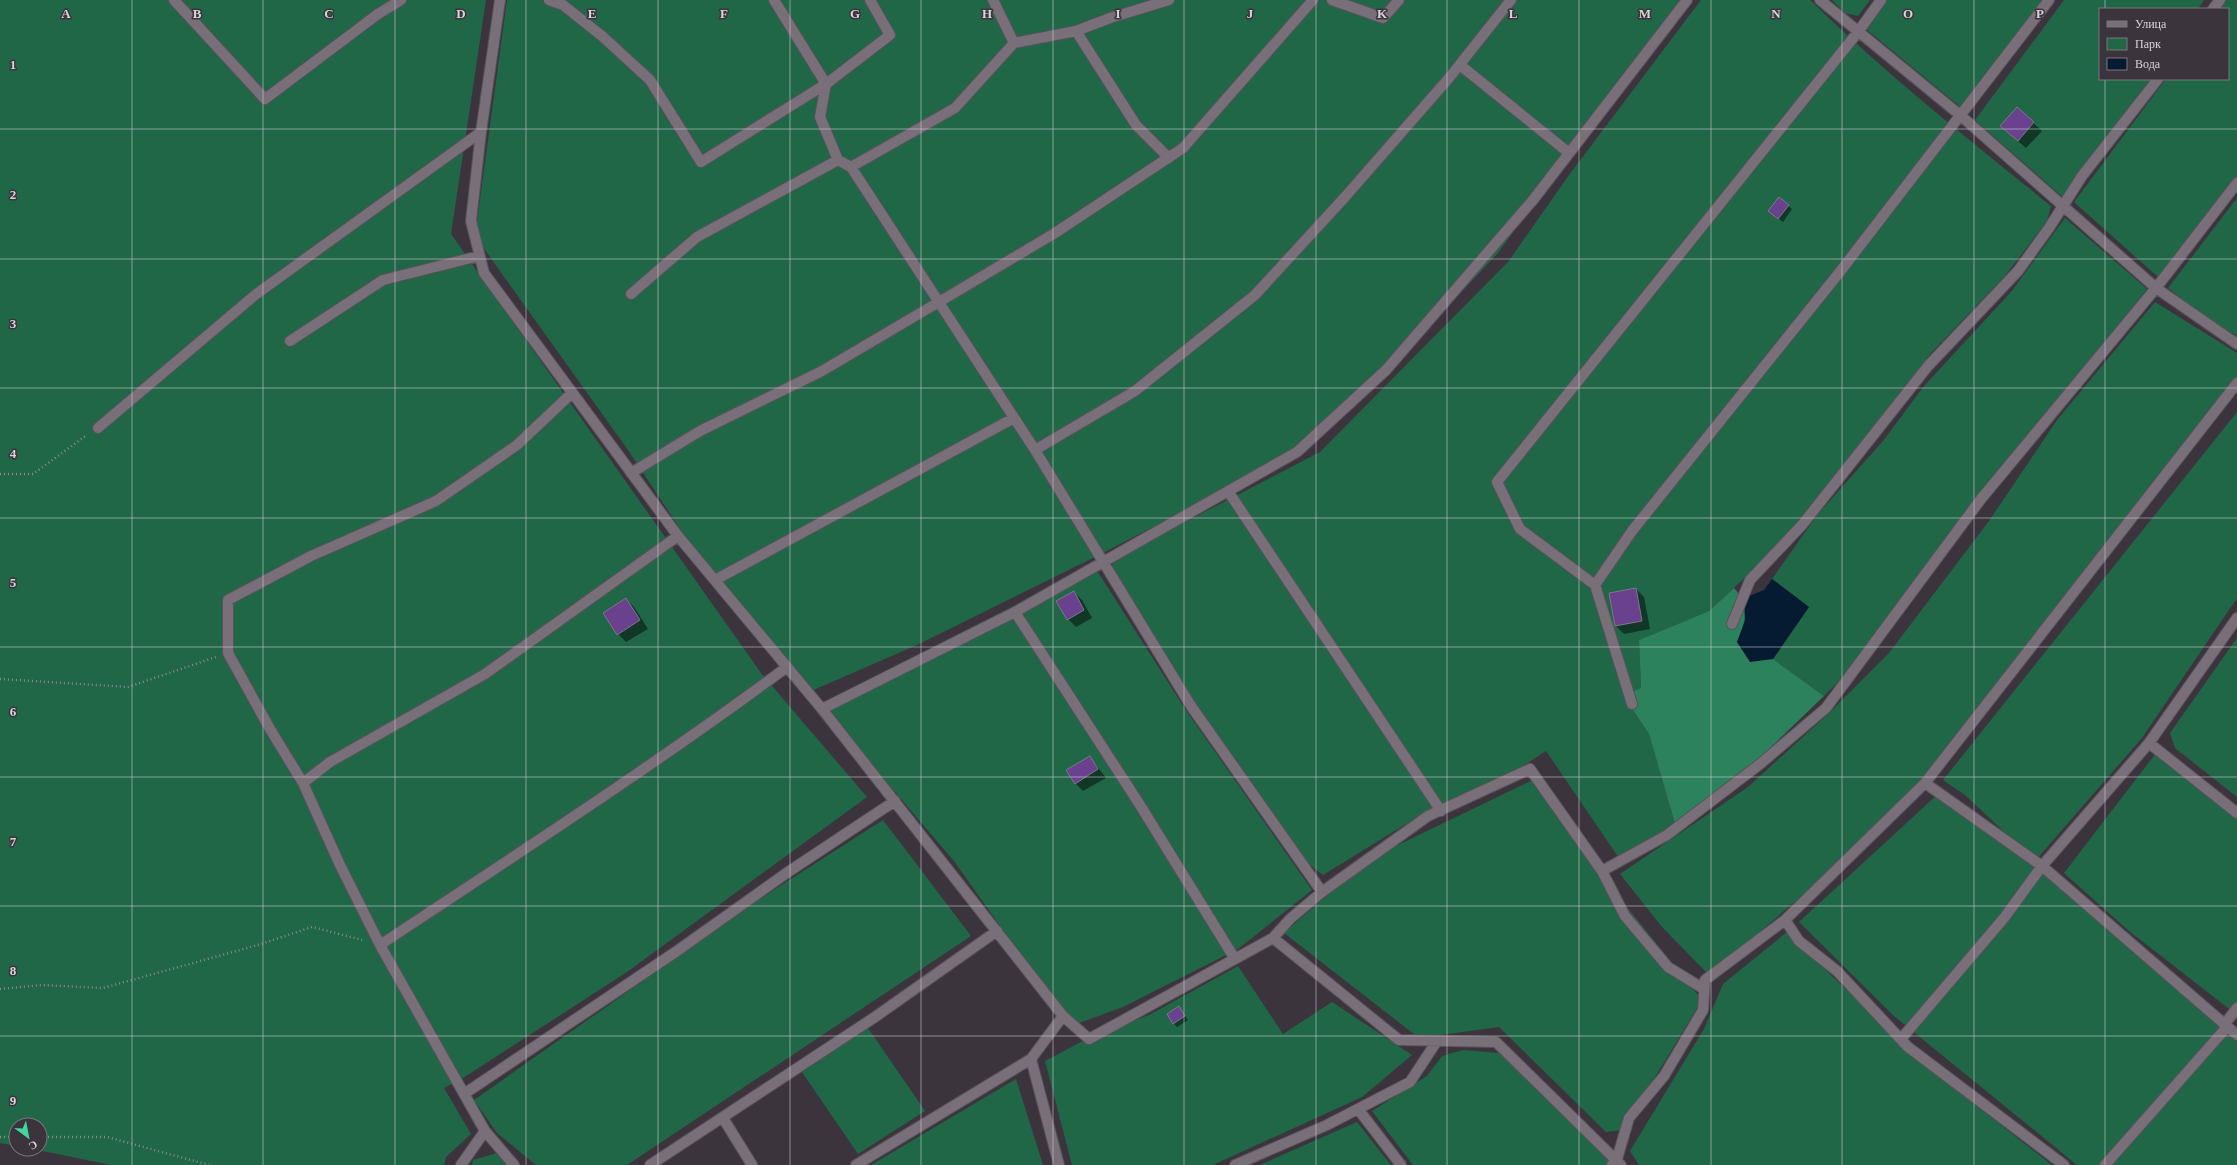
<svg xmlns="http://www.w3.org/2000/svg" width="2237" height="1165" viewBox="0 0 2237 1165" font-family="Georgia,serif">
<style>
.green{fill:#206748}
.forest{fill:#2b825c}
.water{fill:#051b31}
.shadow{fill:#0007}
.building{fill:#6a418f;stroke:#7d7883}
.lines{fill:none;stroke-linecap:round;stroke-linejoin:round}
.minor-casing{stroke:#59525a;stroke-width:12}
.path{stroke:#8d878e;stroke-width:2.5;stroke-dasharray:1 3;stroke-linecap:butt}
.minor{stroke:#786f79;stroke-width:10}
.grid{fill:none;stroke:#d9d4da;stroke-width:1;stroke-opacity:0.55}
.grid-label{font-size:13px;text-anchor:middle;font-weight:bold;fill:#d9d4da;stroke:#3c343c;stroke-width:3;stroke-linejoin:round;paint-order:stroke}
</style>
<rect width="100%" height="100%" fill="#3c343c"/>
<path class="green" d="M0,0H486L451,234L761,673L867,797L627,972L463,1078L444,1088L471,1134L446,1157L444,1165H111L33,1149H40V1125H16V1146L0,1143Z
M507,0H1681L1498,253L1387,371L1307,447L1095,557L917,645L811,691L708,571L628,450L475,236Z
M1701,0H1810C1886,74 1969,140 2051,206L2047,221L2004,277L1931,353L1814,504L1753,570L1709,611L1639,640L1641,688L1623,695L1649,734L1675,824L1619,858L1546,751L1489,788L1427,811L1323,875L1302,859L1234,762L1168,663L1112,566L1114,559L1320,452L1508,262L1569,175Z
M1832,0H1870L1858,16L1845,13Z
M1879,0H2045L1963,109L1860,24Z
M2064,0H2204L2198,9H2100V79H2150L2064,198L1975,120Z
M2220,0H2237V178L2158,277L2074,202L2166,79H2228V9H2214Z
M2237,198V336L2209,320L2168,288Z
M2065,218L2147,289L2052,408L1958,539L1872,648L1824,696L1773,659L1809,607L1772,579L1818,514L1883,441L1924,386L2011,292Z
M2155,302L2237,353V387L1887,826L1832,870L1709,975L1662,927L1620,874L1748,787L1828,714L1889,653L1989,521L2057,420Z
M2237,412V598L2142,738L2035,861L1965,795L1943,780Z
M1096,569L1185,709L1312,890L1238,949L1123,1007L1071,1026L954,861L823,708Z
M2237,638V797L2175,748L2170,733Z
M2156,753L2237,812V1015L2129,931L2064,873Z
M1537,778L1610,886L1702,1000L1623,1130L1606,1132L1499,1027L1419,1038L1284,933L1369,859Z
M1938,794L2057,885L2237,1031V1165H2077L1894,1016L1799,922Z
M883,820L971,936L627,1165H536L497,1133L474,1100L755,902Z
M1787,932C1870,1015 1959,1094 2052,1165H1639L1630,1151L1704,1029L1723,984Z
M1238,966L1283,1034L1332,1002L1412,1055L1362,1097L1213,1165H1072L1045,1061L1081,1042L1151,1014Z
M868,1028L925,1111L858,1154L802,1072Z
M1463,1050L1499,1053L1584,1132L1612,1165H1413L1372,1111L1427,1076L1442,1056Z
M1016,1079L1043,1165H871Z
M1357,1122L1391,1165H1260L1273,1159Z
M497,1153L507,1165H472L473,1160Z"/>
<path class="forest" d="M1734,588C1751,606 1746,620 1737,642L1750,661L1773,659L1824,696L1742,775L1675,824L1649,734L1623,695L1641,688L1639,640L1709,611Z"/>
<path class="water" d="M1772,579L1809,607L1773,659L1750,662L1737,642L1745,621L1744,598L1764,590Z"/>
<path class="shadow" d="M2017,108L2042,131L2026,148L2010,134Z
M1779,198L1792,209L1783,222L1773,214Z
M1636,589L1644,597L1650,629L1624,634L1616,626Z
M1074,592L1082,600L1092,618L1076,627L1068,619Z
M626,599L634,607L648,629L626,642L618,634L604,613Z
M1090,757L1106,778L1083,791L1075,783Z
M1179,1008L1188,1020L1177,1027L1173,1023Z"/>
<path class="building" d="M2017,107L2034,122L2018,141L2000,126Z
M1779,197L1789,205L1778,219L1768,211Z
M1636,588L1642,621L1615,626L1609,593Z
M1074,591L1084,610L1067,620L1056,601Z
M626,598L640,620L617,635L603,613Z
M1090,756L1098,769L1075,784L1066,770Z
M1179,1006L1185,1016L1173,1024L1167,1014Z"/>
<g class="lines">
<defs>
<path id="minor" d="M174,0L265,99L378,14L401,0
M500,0L481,132L471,221L484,273L678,536L822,709L1063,1016L1031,1059L1059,1165
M549,0L563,5L602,36L650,80L701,162L826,84L890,35L870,0
M774,0L826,84L820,117L838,160
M993,0L1014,43L1076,31L1110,18L1169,0
M1332,0L1383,18L1399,0
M1820,0L1960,115L2156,288L2237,344
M2213,9L2220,0
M1076,31L1136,125L1169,158
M1460,65L1569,153
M851,167L955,108L1014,43
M631,294L697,237L838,160L851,167L1035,450L1191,706L1322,892
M290,341L383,280L479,256
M98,428L255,295L481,132
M1035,450L1135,391L1255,295L1345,197L1449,78L1511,0
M631,473L700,431L822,371L939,302L1055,233L1183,148L1313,0
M1228,491L1441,811
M715,580L1014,418
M1595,585L1520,529L1497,482L1858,32L1881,0
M1015,612L1140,805L1235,959
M1732,624L1750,580L1802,525L1928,366L2018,271L2049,228L2082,176L2158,79
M1632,704L1595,585L1632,531L1839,273L2049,0
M822,709L1015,612L1297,452L1386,370L1533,200L1687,0
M2149,743L2237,813
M303,783L270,729L228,653V600L311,556L436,501L517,445L572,393
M1925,783L2042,866L2237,1035
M1602,871L1625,916L1668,967L1704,989
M1785,920L1799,941L1837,971L1908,1047L2064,1165
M1273,938L1290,919L1322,892L1428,816L1530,769L1602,871L1667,835L1760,764L1826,708L1981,499L2156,288L2237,183
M380,945L340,865L303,783L330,762L485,674L678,536
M1063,1016L1089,1039L1273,938L1399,1040L1496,1042L1621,1165
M2224,1025L2237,1008
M1901,1039L2004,918L2042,866L2149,743L2237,618
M464,1094L677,951L788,872L895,801
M1358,1109L1401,1165
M723,1118L752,1165
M485,1131L514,1165
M461,1165L485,1131L380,945C517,854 655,765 787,667
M650,1165L875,1017L997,931
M856,1165L1031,1059
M1235,1165L1327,1125L1410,1082L1437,1041
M1612,1165L1617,1159L1629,1118L1664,1076L1703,1010L1705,980L1785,920L1925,783L2237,383
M2105,1165L2227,1027"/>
</defs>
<use href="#minor" class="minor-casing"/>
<path class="path" d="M0,474H33L87,435
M0,679L128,687L216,657
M0,989L42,985L103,988L258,945L312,927L362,940
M0,1137H16
M40,1137H107L209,1165"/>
<use href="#minor" class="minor"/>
</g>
<path class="grid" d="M132,0V1165M263,0V1165M395,0V1165M526,0V1165M658,0V1165M790,0V1165M921,0V1165M1053,0V1165M1184,0V1165M1316,0V1165M1447,0V1165M1579,0V1165M1711,0V1165M1842,0V1165M1974,0V1165M2105,0V9M2105,79V1165M0,129H2237M0,259H2237M0,388H2237M0,518H2237M0,647H2237M0,777H2237M0,906H2237M0,1036H2237"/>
<g class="grid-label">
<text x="66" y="18">A</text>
<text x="197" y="18">B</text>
<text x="329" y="18">C</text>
<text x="461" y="18">D</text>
<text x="592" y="18">E</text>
<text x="724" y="18">F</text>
<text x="855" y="18">G</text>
<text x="987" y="18">H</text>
<text x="1118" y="18">I</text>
<text x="1250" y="18">J</text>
<text x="1382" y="18">K</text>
<text x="1513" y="18">L</text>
<text x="1645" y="18">M</text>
<text x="1776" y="18">N</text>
<text x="1908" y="18">O</text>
<text x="2040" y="18">P</text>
<text x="13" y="69">1</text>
<text x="13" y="199">2</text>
<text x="13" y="328">3</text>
<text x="13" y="458">4</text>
<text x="13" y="587">5</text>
<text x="13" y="716">6</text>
<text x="13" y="846">7</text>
<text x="13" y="975">8</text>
<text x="13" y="1105">9</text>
</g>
<rect x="2099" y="8" width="130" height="72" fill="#3c343c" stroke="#7b747b"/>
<rect x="2107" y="21" width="20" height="6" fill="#786f79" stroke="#7b747b"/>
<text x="2135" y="28" font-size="12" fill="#d9d4da">Улица</text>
<rect x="2107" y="38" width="20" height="12" fill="#206748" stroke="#7b747b"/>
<text x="2135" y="48" font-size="12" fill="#d9d4da">Парк</text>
<rect x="2107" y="58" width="20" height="12" fill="#051b31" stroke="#7b747b"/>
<text x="2135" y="68" font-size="12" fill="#d9d4da">Вода</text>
<g transform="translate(28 1137) rotate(148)"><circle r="19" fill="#3c343c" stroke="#7b747b"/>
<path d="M0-3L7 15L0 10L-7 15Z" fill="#45d49e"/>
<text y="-6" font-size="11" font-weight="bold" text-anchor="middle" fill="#d9d4da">С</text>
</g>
</svg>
